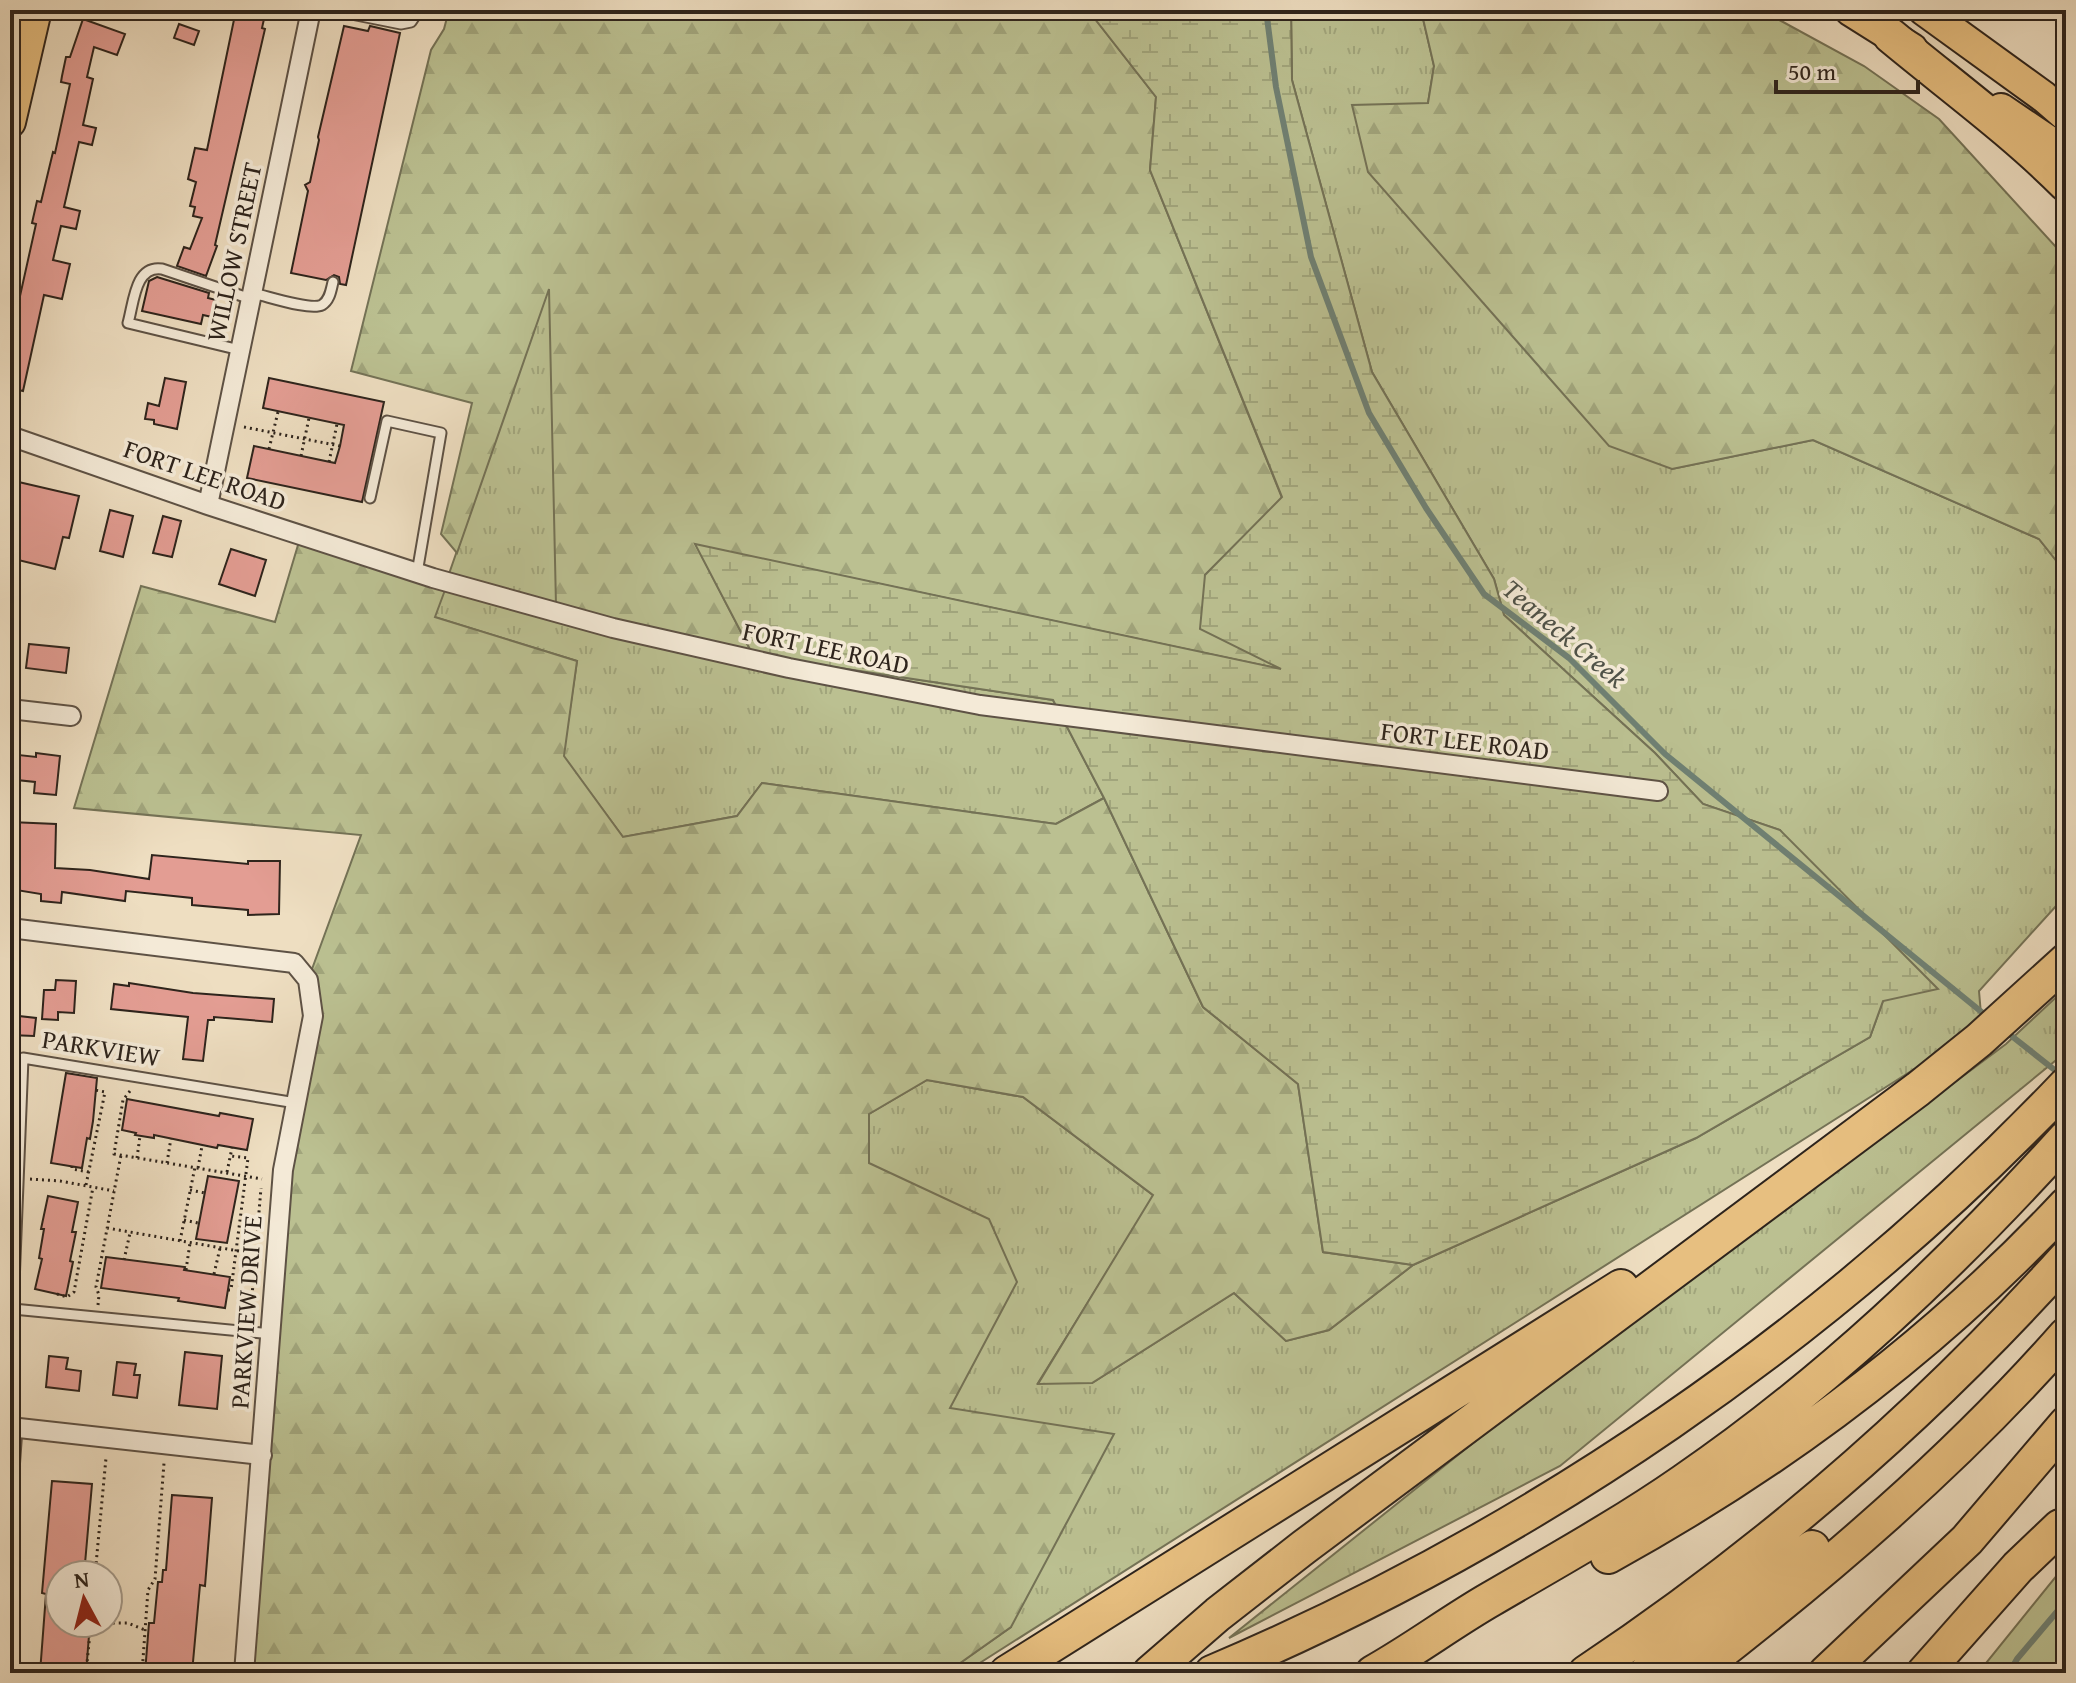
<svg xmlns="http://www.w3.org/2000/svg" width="2076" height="1683" viewBox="0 0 2076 1683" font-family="'Gentium Book Plus',serif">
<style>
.grass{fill:url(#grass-tufts);stroke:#747256;stroke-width:2}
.forest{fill:url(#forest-firs);stroke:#747256;stroke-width:2}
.wetland{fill:url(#wetland-marsh);stroke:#747256;stroke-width:2}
.park{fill:#bbc091;stroke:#747256;stroke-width:2}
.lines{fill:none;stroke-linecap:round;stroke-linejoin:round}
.stream{stroke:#6f8073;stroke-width:6}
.building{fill:#e39d93;stroke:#2e241c;stroke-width:2}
.lane-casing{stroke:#5e5245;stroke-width:13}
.street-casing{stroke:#5e5245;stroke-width:22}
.primary-casing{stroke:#2e241c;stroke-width:34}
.highway-casing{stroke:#2e241c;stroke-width:38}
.path{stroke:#2e241c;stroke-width:3;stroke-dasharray:2 4;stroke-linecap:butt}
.lane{stroke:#f4ead7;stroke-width:9}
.street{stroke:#f4ead7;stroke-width:18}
.primary{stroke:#e7bf80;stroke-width:30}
.highway{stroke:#e7bf80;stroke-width:34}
.labels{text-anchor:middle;stroke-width:7;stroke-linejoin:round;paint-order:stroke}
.street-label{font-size:26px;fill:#2e241c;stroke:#f4ead7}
.water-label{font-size:28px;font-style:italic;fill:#4f5248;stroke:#f4ead7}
</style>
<defs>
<pattern id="grass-tufts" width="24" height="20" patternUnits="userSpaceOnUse" patternTransform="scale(2)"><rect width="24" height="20" fill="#bbc091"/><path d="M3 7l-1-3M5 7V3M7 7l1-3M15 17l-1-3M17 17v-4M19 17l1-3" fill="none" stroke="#a1a57c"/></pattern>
<pattern id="forest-firs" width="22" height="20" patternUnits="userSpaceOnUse" patternTransform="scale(2)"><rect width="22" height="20" fill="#bbc091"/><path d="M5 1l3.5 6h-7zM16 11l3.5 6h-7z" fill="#a1a57c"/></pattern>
<pattern id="wetland-marsh" width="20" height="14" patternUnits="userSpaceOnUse" patternTransform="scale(2)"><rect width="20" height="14" fill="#bbc091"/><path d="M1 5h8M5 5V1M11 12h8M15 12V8" fill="none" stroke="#a1a57c"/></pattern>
</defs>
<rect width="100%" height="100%" fill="#eedec1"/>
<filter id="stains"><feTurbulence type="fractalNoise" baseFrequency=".0025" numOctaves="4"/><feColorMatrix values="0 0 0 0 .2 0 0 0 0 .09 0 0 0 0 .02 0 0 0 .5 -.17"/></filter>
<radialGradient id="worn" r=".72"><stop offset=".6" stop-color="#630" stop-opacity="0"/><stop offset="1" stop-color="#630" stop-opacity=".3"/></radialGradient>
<path class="grass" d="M1291,10H1421L1434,66L1428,103L1672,469L1813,440L2039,539L2066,573V895L1979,991L1982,1026L964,1673H946L1011,1627L950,1408L868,1163L869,1114L927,1080L1023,1097L1154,1196L1038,1383H1092L1234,1293L1286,1341L1329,1330L1413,1265L1696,1138L1870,1037L1883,1001L1780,830L1703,804L1655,753L1504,615L1494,579L1372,372L1292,80Z
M549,286L753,655L1053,700L1104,798L1056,824L762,783L737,816L623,837L563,756L577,661L434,617Z
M2066,988V1052L1560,1466L1229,1638L1503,1419L2006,1044Z"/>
<path class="forest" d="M449,10H1088L1156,97L1150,170L1282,498L1205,575L1285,670L696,545L753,655L556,605L549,289L457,553L441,534L472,403L351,371L431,50L444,29Z
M1421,10H1761L1864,66L1939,119L2066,258V573L2039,539L1813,440L1672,469L1609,446L1368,172L1352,105L1428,103L1434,66Z
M301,535L448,582L435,617L577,661L564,756L623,837L737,816L762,783L1056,824L1104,798L1203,1007L1298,1084L1323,1252L1413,1265L1329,1330L1286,1341L1234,1293L1092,1383L1038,1384L1153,1195L1023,1097L927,1080L869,1114V1163L989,1219L1017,1282L950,1408L1114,1434L1011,1627L946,1673H247L276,1249L313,1016L308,980L361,835L74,808L141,586L275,622Z"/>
<path class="wetland" d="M1088,10H1291L1292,80L1372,372L1494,579L1504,615L1655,753L1703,804L1780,830L1938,989L1883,1001L1870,1037L1696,1138L1413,1265L1323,1252L1298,1084L1203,1007L1104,798L1053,700L753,655L695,544L1281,669L1200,629L1205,575L1282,497L1150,170L1156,97Z"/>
<path class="park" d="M2066,1564V1673H1978Z"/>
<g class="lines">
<path class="stream" d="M1266,10L1276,87L1311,257L1369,413L1426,508L1484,594L1569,658L1665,754L1989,1018
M2004,1030L2061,1075
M2009,1673L2017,1659L2066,1601"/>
</g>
<path class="building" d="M236,10H266L262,28L265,29L215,245L217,246L206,276L177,266L184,247L190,249L202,218L193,216L195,207L190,206L196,182L188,179L195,148L207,150Z
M83,19L125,34L117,55L94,47L87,77L93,79L83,125L96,128L92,145L79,142L64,207L80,211L76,229L61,226L53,260L70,264L62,299L44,295L23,391L10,388V341L36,224L32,223L37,201L41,202L53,152L55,153L70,84L61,82L62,76L66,57H70Z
M179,24L199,31L194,45L174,38Z
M344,26L368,31L370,26L400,33L346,285L340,284L339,277L334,275L326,280L291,273L308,191L305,185L310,182L319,140L318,137Z
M157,277L209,293L208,298L216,300L212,317L203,315L201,324L142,311L149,281Z
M165,378L186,382L177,429L154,424V420L145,419L148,403L159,406Z
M269,378L384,402L362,502L247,478L254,446L335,463L340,446L344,425L263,408Z
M10,480L79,496L69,538L63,537L55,569L10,558Z
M110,510L133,516L123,557L100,551Z
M163,516L181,521L172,557L153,553Z
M231,549L266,560L255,596L219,584Z
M29,644L69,648L66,673L26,668Z
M36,753L60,756L56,795L34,793L35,782L17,780L19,755L36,757Z
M10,822L56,824L55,868L90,870L149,879L152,855L248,864V861H280L279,914L248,915V910L192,905V898L126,891L125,901L62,892L61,903L41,901V894L10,889Z
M56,980L76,981L74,1013L58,1012V1020L42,1019L44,990H55Z
M129,983L193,993L274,999L272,1022L214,1017V1020H208L203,1061L183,1059L188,1017L111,1009L114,984L129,986Z
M10,1015L36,1018L34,1036L10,1035Z
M66,1073L97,1078L93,1121L90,1139L87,1138L82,1168L51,1163Z
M127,1099L219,1116L220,1113L253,1119L247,1150L218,1145L217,1148L154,1135V1138L135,1135L136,1133L122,1130Z
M208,1176L239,1181L227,1243L196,1239Z
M48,1196L78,1202L72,1232H76L70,1261L73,1262L66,1296L35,1289L42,1259L39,1258L44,1229H41Z
M106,1257L185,1267L184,1270L230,1277L225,1308L178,1301L179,1298L101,1288Z
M185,1352L222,1356L217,1409L179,1405Z
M49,1356L68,1358L66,1369L81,1371L79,1391L46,1387Z
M117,1362L136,1364L134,1375H140L137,1398L113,1395Z
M52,1481L92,1484L84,1575H60V1623H90L86,1673H40L46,1594L42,1593Z
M172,1495L212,1498L205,1586L200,1585L192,1673H145L149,1623H154L158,1582H162L163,1570H166Z"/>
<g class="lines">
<defs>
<path id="lane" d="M331,10L401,24L411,22L419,10
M10,34L26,38
M252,293C267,296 310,311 322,305C330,300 331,290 333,282
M240,350L128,323C134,302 135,265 162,269L251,299
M370,498L387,421L441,433L417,573
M272,1334L13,1309L23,1058L296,1103
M10,1527L17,1428"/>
<path id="street" d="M10,436L208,505L433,578L613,628L789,668L980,705L1658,791
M208,505L311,10
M10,709L71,716
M10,928L294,963L308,980L313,1016L283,1170L244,1673
M10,1427L262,1455"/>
<path id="primary" d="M1850,10L1912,49
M1924,10L2044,97L2066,116
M2001,109L2066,153
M10,122L36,10"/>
<path id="highway" d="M1891,36C1950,85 2012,130 2066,184
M1608,1556C1777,1463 1934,1346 2066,1205
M1007,1673L1621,1287
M1150,1673L1218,1614L1304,1547L1918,1089L1979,1040L2066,961
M1212,1673C1531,1538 1827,1336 2066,1085
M1373,1673C1414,1650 1451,1622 1491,1599C1556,1561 1621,1525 1683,1482C1826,1384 1950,1266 2066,1138
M1586,1673C1763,1555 1923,1417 2066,1258
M1646,1673L1812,1548
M1694,1673C1826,1571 1955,1461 2066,1335
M1826,1673L1967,1540L2066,1424
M1924,1673L2018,1567L2060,1527"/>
</defs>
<use href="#lane" class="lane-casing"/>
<use href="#street" class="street-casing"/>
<use href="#primary" class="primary-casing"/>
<use href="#highway" class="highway-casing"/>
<path class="path" d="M244,427L340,446
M269,449L278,412
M301,456L309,418
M329,462L337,424
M130,1091L123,1100L114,1154L262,1179
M137,1158L140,1136
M167,1163L171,1138
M72,1166V1169L89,1172
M198,1168L202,1146
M227,1172L232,1148
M30,1179L60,1181L114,1191
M86,1185L105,1092L95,1090
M190,1190L205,1193
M184,1220L198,1223
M107,1228L256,1254
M180,1241L195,1167
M124,1260L130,1233
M186,1270L190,1243
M214,1274L220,1248
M228,1290H231L248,1158L231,1156
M57,1294L67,1297L74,1292L93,1187
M98,1305L99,1295L96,1287L121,1155
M250,1320L261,1188
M95,1575L106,1458
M108,1620L111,1623H128L145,1630
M86,1673L91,1623
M142,1673L148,1590L155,1579L164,1463"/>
<use href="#lane" class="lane"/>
<use href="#street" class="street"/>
<use href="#primary" class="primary"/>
<use href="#highway" class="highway"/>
</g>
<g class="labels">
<g class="street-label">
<text transform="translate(234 252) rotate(-78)" y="9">WILLOW STREET</text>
<text transform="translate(205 475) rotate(19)" y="9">FORT LEE ROAD</text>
<text transform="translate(826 648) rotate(12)" y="9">FORT LEE ROAD</text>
<text transform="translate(1465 741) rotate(7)" y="9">FORT LEE ROAD</text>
<text transform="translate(101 1048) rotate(9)" y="9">PARKVIEW</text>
<text transform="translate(246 1312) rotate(-86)" y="9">PARKVIEW DRIVE</text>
</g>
<g class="water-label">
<text transform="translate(1565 633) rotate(40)" y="10">Teaneck Creek</text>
</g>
</g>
<rect width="2076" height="1683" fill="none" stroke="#eedec1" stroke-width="40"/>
<rect x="12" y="12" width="2052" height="1659" fill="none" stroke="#2e241c" stroke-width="4"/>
<rect x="20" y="20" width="2036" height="1643" fill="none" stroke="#2e241c" stroke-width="2"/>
<g transform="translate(84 1599) rotate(353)"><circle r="38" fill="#f4ead7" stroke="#a59b8c" stroke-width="2"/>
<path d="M0-6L14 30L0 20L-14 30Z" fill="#8f2418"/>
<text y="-12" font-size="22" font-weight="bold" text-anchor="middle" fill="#2e241c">N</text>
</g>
<path d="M1776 80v12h142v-12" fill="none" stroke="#2e241c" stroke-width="4"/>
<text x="1788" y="80" font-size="24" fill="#2e241c" stroke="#f4ead7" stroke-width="6" paint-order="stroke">50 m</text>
<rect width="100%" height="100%" filter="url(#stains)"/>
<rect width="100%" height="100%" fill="url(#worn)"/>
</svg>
